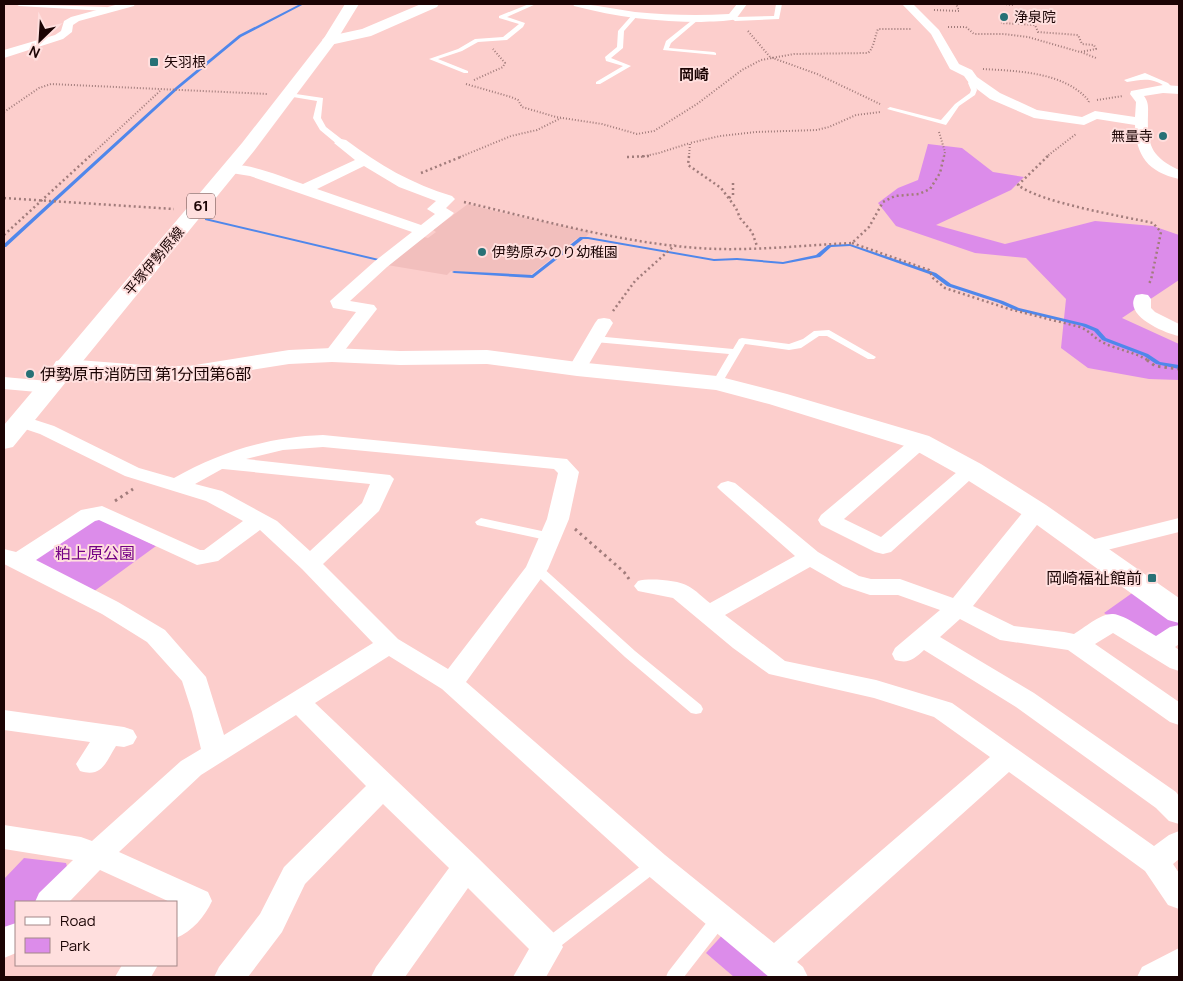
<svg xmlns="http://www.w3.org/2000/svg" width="1183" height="981" viewBox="0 0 1183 981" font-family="Manrope,'Noto Sans JP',sans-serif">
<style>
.built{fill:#f2bfbd}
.green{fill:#dc8cea}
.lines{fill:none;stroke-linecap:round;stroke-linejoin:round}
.stream{fill:#5087eb;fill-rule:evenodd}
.path-far2{stroke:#a17c7b;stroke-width:2;stroke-dasharray:1 2;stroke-linecap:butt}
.path-far1{stroke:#a17c7b;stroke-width:2.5;stroke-dasharray:2 3;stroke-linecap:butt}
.path{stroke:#a17c7b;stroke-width:3;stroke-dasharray:2.5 4;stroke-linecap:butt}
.lane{fill:#fff;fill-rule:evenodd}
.street{fill:#fff;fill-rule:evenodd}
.secondary{fill:#fff;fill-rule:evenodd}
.primary{fill:#fff;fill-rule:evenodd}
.poi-dot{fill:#277176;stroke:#ffdfde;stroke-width:2}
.labels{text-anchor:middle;stroke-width:4;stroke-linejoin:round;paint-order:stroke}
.far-poi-label{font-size:14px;fill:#1b0404;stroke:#ffdfde;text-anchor:start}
.far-street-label{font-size:14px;fill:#1b0404;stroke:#ffdfde}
.far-neighbourhood-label{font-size:15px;font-weight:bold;fill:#1b0404;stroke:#ffdfde}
.shield{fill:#ffdfde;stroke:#5f4645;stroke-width:1}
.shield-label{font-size:15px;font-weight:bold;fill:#1b0404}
.poi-label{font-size:16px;fill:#1b0404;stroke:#ffdfde;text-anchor:start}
.park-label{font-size:16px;fill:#740185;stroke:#ffdfde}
</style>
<rect width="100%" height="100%" fill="#fccecc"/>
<path class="built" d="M468,204L495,211L590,232L586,237L576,239L528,277L451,271L447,275L387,265L424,237L428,238L436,232L433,230Z"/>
<path class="green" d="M928,144L962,148L993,172L1024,177L1011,190L936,225L1005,244L1095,221L1153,226L1179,235V280L1122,318L1179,344V380L1149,379L1088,368L1061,348L1066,299L1026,258L975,253L896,226L878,203L898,188L918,180Z
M100,519L156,546L93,592L35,563L36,556L88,520Z
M1135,591L1179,620V626L1158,641L1147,639L1104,613Z
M24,858L66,863L68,870L37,902H16V924L10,931L4,928V879Z
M726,931L781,977H734L706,953Z"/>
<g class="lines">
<path class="stream" d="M300,4H304L241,37L178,89L6,247H4V244L176,87L239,35Z
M205,218L383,260L385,261L383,262L205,220Z
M580,237H588L714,259L737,258L783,262L816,255L828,245L850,244L936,273L951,284L1003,301L1019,308L1086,324L1098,329L1106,338L1148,354L1160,362L1179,365V369L1156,364L1144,356L1102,340L1094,331L1082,326L1015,310L999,303L947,286L932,275L850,246L831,247L820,257L783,264L737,260L714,261L588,239H583L533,278L454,273L452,272L454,271L532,275Z"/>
<path class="path-far2" d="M1003,4L1014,5
M934,10L959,11L956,4
M948,27H966L974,34H1004L1028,37L1080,52L1096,49L1094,45L1082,44L1078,35L1038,32L1035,25L1001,23
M748,31L770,57L817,74L880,104
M1081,52L1096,58
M983,69C1018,71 1065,72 1089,101L1088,103
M474,80L503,67L505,63L493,49
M466,84L511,97L518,100L522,107L556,117L602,124L637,134L654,131L697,104L742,70L761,60L794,54L868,53C875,46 874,38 878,29H912
M1097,100L1123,96
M4,112L39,88L51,84L268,94
M939,132L945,152L944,157
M89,157L161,90
M460,157L511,136L537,130L561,118
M641,157L659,153L690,143
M689,157L690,143L720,136L756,132L817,130L829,127L856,115L880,112
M1046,157L1076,134"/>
<path class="path-far1" d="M689,156L688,165L721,188L736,208L740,218L752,232L757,246
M1048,156L1018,185C1041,203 1122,216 1153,223L1161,232L1151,280L1148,285
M627,157L650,156
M421,173L463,156
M4,198L174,209
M729,198L733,195V180
M464,202C545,221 636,247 719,249C763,250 808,245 852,243L869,227L883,202L895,196L919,194L930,189L940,173L944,156
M4,235L90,156
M852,243L929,270L933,278L945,288L1009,309L1080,327C1090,331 1095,339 1104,343C1118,350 1135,352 1149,361
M613,311L635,281L675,245"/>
<path class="path" d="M1147,360L1155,366L1179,369
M115,501L133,489
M575,529L624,572L629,579"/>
<path class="lane" d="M16,4L106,7L109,9L106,11L19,6Z
M529,4H536L507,17L525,23L523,27L507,40L478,42L462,51L438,59L468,71V73H464L429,59L458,49L475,39L503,37L519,24L499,18V16Z
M776,4H782L779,19L735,21L729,17L732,15L736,17L774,16Z
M633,14L638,15L624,31L623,48L611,58L631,66L600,84H596V82L623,66L606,61L605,57L617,47L618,31Z
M696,17L699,19L698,20L671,43L669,48L714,52L716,53V55L663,50L666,41Z
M1145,73L1168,83L1174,89L1169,90C1155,77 1144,79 1127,82L1124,80Z
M971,79L976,80L974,83L977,90L975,95L959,106L946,125L887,109L890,107L941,120L955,104L970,93L971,90L968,83Z
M289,93L323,98L321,118L326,127L344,141V145H338L320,130L313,118L317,101L287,96L286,95Z
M829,330L876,357L874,359H868L827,336H819L801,348L789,350L745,344L722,383L717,386L712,383L729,354L595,342L590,339L595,336L733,349L739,339L742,338L789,344L803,339L814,331Z
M481,518L551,533L557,537L551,541L477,525L475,522Z
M537,565L541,566L635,651L701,705L703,709L701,713L696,714L691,713L625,657L533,572L531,569Z
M655,858L660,859L663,864L660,869L553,952L547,954L541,952L539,947L541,942L650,859Z
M720,911L726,913L728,918L726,923L684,977H666L668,972L714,913Z"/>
<path class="street" d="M119,4H135L134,6L79,21L73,25L72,32L63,39L4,58V50L55,35L61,31L64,21L71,17Z
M573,4C594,4 614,9 635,12C666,15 697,16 729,14L737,4H747L736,19C725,22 712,21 701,22C658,22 616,17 574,6Z
M902,4H913L939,30L959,64L972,70L977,77L1000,93L1037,110L1082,117L1095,111L1135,117L1136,102L1130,94L1131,91L1163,85L1179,86V94L1163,93L1144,96C1149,103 1148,107 1148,115C1147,145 1151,157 1179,170V179C1148,172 1136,156 1135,125L1097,119L1084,125L1034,118L990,99L969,83L964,76L950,69L931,34Z
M341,139L346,140C379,165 412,184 452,196L455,199L446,208L454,213L451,216L387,267L350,301L374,305L377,309L338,359L332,361L326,359L323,355L356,312L333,308L330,301L375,261L412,232L250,176L225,172L223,169L225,166C247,161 282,177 303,184L355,160L334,143ZM364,166L399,187L436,201L427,209L435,214L421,225L317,189Z
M1142,294L1148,295L1151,299V308L1155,312L1179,324V336C1164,333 1122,315 1136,295Z
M604,318L610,319L613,323L586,369L584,373L577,375L570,373L568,369L595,323L598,319Z
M4,377L48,381L55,383L58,387L55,391L48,393L4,389Z
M20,415L54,426L139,468L174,478C222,451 269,437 323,435L567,459L579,472L569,519L548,569L466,682L665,855L774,943L990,757L934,717L874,698L769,674L733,648L673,598L638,591L634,586L638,581C649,578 678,580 688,586C696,590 703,598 710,603L795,556L721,491L717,487L721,483L728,481L735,483L818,552L859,576L871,579H900L953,598L1028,506L1036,504L1044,506L1047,511L1044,516L973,606L1014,626L1064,632L1074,634C1084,628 1101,613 1113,614C1125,615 1145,630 1156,636L1170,627L1179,625V644L1175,647L1179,650V671L1170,668L1113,633L1095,644L1179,702V725L1170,722L1068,650L1000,640L960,619L940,637L1034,693L1176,792L1179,796V824L1169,821L1156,808L1016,707L924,650C914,659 909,664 895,660L892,654L895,648L940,610L898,595H870L843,586L810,567L725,615L785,661L876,680L952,703L1154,846L1169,835L1179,831V859L1173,864L1179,873V909L1168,905L1145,871L1009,772L797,962L803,967L808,977H769L645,873L442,689L389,656L315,703L477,857L558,937L563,947L546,977H513L529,949L468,888L405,977H371L376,967L449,868L383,804L305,884L282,932L248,977H214L219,967L260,914L284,867L366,786L296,715L201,775L119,852L208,892L212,901C205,916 192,932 176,938V902H170L100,870L69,902H35L39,893L73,860L4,849V825L81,837L92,841L181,761L201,749L192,712L182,681L147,642L102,614L4,564V549L16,552L81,510L102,506L200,550H204L243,521L206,501L125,476L40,434L13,425L10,421L13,417ZM323,447L554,469L558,473L547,519L526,567L448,669L398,639L323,564L379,511L394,479L390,475L246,459L283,450ZM222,469H223L370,484L362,503L310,551L277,521L222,491L195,484ZM99,520L197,565L218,561L260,530L302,569L373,643L224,735L206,677L165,630L118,602L36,560L95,521Z
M920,436L927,438L930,442L927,446L844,519L881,537L964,466L971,464L978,466L981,470L891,552L883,554L875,552L821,525L818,520L821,515L913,438Z
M1179,518V532L1087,555L1079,553L1076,548L1079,543Z
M4,710L124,727L133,730L137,737L133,744L124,747L116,746C106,762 102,778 80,771L76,764L90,742L4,730Z
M16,923V953L4,958V927Z
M1179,948V977H1137L1142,967Z
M122,965H158L151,977H115Z"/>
<path class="secondary" d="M421,4H439L437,7L371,36L330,45L325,43L322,40L325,37L362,29Z
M332,348L400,351L487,350L577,362L717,376L787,394L929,436L981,464L1046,505L1179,598V623L1168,620L1026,517L961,476L911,448L769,404L716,390L577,376L487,364L400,365L332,362L289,364L189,380H156L65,373L56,371L53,366L56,361L65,359L156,366H189L289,350Z"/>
<path class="primary" d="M345,4H359L335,43L254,151L13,447L4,449V425L242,143L324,38Z"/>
</g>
<g class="poi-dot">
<circle cx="1004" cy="17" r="5"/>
<rect x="149" y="57" width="10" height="10" rx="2.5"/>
<circle cx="1163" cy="136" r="5"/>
<circle cx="482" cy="252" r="5"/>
<circle cx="30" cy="374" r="5"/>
<rect x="1147" y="573" width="10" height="10" rx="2.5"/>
</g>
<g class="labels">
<g class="far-poi-label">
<text x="1014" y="22">浄泉院</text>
<text x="164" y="67">矢羽根</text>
<text x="1153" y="141" text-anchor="end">無量寺</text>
<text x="492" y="257">伊勢原みのり幼稚園</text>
</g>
<g class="far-street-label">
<text transform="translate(154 261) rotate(-50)" y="5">平塚伊勢原線</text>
</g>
<g class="far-neighbourhood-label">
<text x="694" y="80">岡崎</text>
</g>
<rect class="shield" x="187" y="193.5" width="28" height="25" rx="4"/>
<g class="shield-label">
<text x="201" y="211">61</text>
</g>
<g class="poi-label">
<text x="40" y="380">伊勢原市消防団 第1分団第6部</text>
<text x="1142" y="584" text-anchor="end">岡崎福祉館前</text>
</g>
<g class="park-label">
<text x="95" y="559">粕上原公園</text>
</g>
</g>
<rect width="1183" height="981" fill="none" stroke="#1b0404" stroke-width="10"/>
<rect x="15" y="901" width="162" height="65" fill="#ffdfde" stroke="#a48787"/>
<rect x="25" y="917" width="25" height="8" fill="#ffffff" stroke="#a48787"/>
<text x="60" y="926" font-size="15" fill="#1b0404">Road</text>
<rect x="25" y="938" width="25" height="15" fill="#dc8cea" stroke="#a48787"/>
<text x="60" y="951" font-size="15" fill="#1b0404">Park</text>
<g transform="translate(40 40) rotate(205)" stroke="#ffdfde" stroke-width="4" paint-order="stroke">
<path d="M0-4L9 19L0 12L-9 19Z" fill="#1b0404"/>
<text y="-8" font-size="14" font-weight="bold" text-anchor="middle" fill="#1b0404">N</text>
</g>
</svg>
